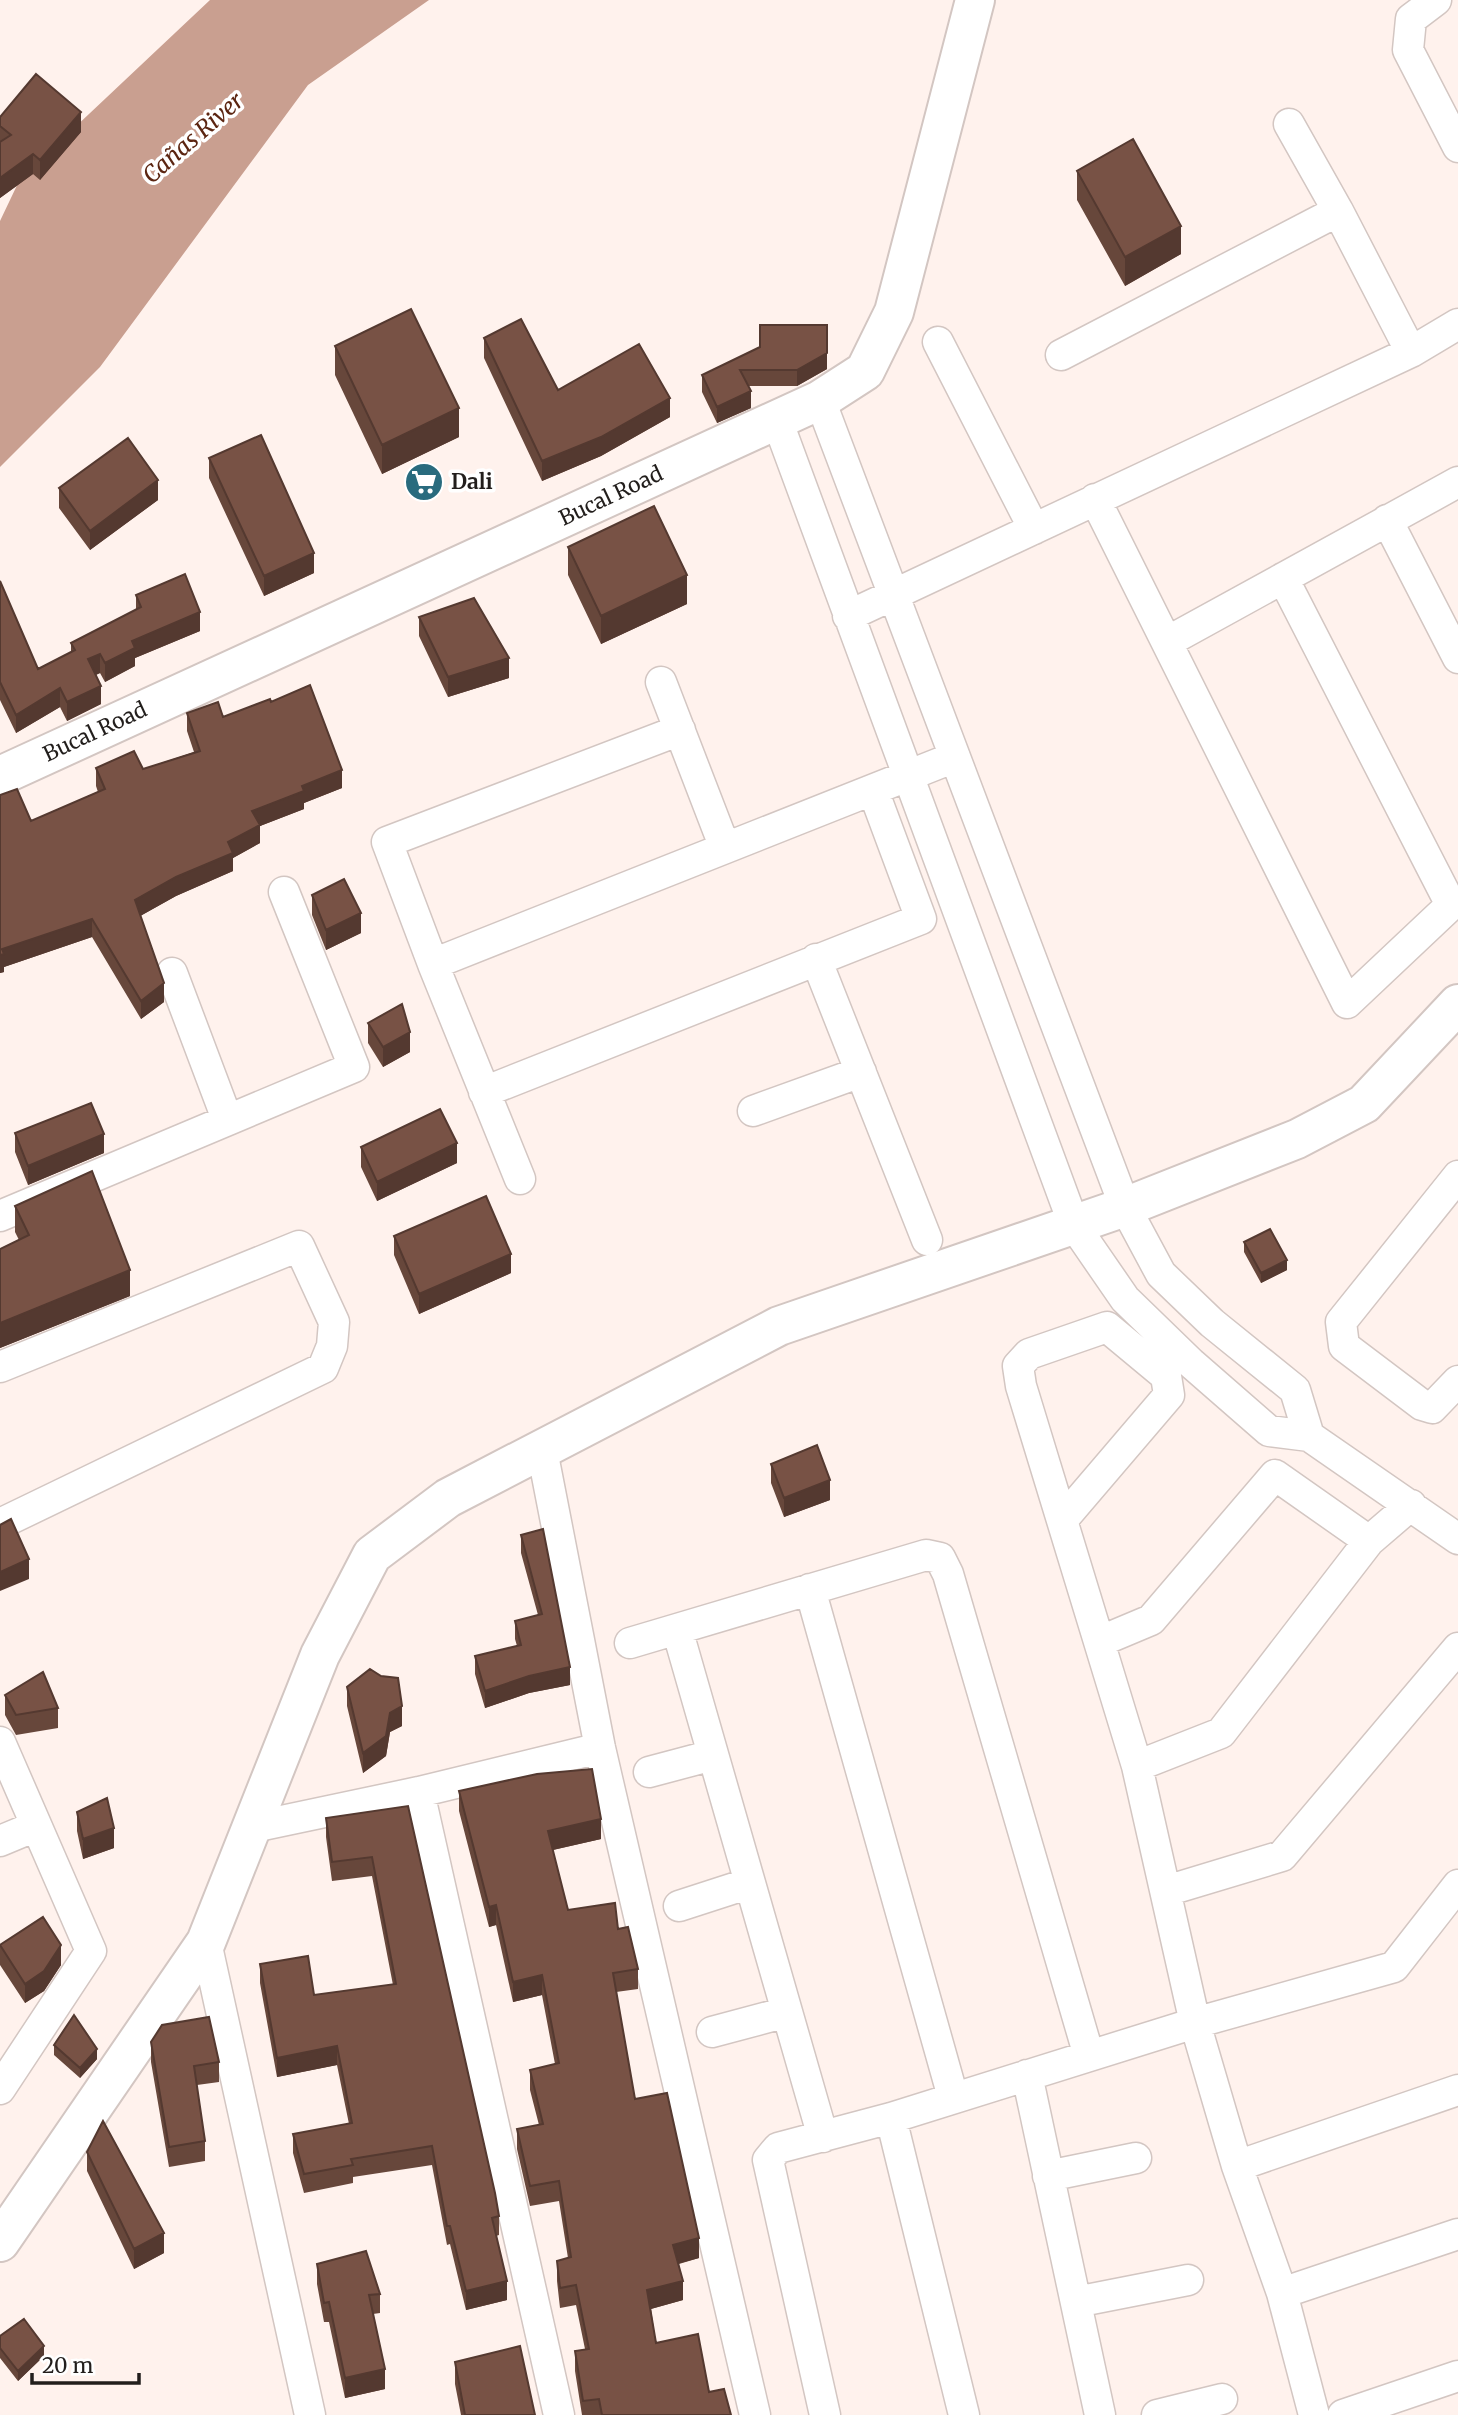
<svg xmlns="http://www.w3.org/2000/svg" width="1458" height="2415" viewBox="0 0 1458 2415" font-family="Merriweather,serif">
<style>
.water{fill:#c99f90}
.lines{fill:none;stroke-linecap:round;stroke-linejoin:round}
.street-casing{stroke:#d3c6c2;stroke-width:33}
.secondary-casing{stroke:#d3c6c2;stroke-width:42}
.street{stroke:#fff;stroke-width:30}
.secondary{stroke:#fff;stroke-width:38}
.wall{fill:#67473b}
.shaded-wall{fill:#543930}
.building{fill:#785245;stroke:#543930;stroke-width:2}
.labels{text-anchor:middle;stroke-width:7;stroke-linejoin:round;paint-order:stroke}
.poi-label{font-size:21px;font-weight:bold;fill:#221e1c;stroke:#fff;text-anchor:start}
.street-label{font-size:21px;fill:#221e1c;stroke:#fff}
.water-label{font-size:23px;font-style:italic;fill:#5b2511;stroke:#fff}
</style>
<rect width="100%" height="100%" fill="#fff2ed"/>
<path class="water" d="M210,0H429L308,85L100,367L0,467V221L20,179Z"/>
<g class="lines">
<defs>
<path id="street" d="M1436,0L1411,19L1408,50L1458,147
M1289,124L1338,211L1411,352
M938,342L1034,529
M1061,355L1338,211
M820,400L1125,1207L1161,1274L1212,1323L1295,1390L1309,1436
M777,420L1074,1225L1125,1299L1191,1363L1269,1431L1309,1436L1458,1539
M1095,499L1347,1003L1451,905L1283,578
M1387,520L1458,658
M848,616L1411,352L1458,324
M1167,642L1458,482
M661,682L725,848
M816,959L927,1240
M433,964L955,757
M172,973L227,1119
M484,1092L921,919L873,790
M753,1111L861,1072
M1458,1176L1341,1322L1344,1346L1422,1405L1432,1408L1458,1381
M520,1179L433,964L387,842L680,730
M0,1216L354,1067L284,892
M0,1367L299,1246L334,1322L332,1346L323,1368L0,1524
M542,1450L600,1748L755,2415
M1064,1518L1169,1395L1166,1376L1107,1327L1029,1354L1018,1366L1021,1386L1137,1766L1195,2023L1237,2166L1282,2293L1314,2415
M1369,1541L1411,1505
M810,1589L953,2097
M677,1629L823,2137
M1101,1641L1151,1620L1275,1475L1369,1541L1221,1733L1137,1766
M630,1643L926,1555L940,1558L948,1574L1089,2056
M0,1742L91,1951L0,2089
M649,1772L713,1755
M253,1827L419,1792
M0,1841L36,1826
M1166,1891L1282,1856L1458,1648
M679,1906L750,1883
M206,1942L310,2415
M712,2032L787,2012
M1027,2075L1100,2415
M891,2118L964,2415
M1237,2166L1458,2090
M1048,2176L1136,2158
M1282,2293L1458,2234
M1076,2302L1188,2280
M559,2415L419,1792L600,1748
M825,2415L768,2160L778,2148L891,2118L1195,2023L1394,1967L1458,1885
M1157,2415L1222,2399
M1343,2415L1458,2376"/>
<path id="secondary" d="M0,776L820,400L865,371L894,312L975,0
M0,2242L206,1942L320,1655L372,1555L448,1498L779,1326L1125,1207L1297,1139L1364,1104L1458,1004"/>
</defs>
<use href="#street" class="street-casing"/>
<use href="#secondary" class="secondary-casing"/>
<use href="#street" class="street"/>
<use href="#secondary" class="secondary"/>
</g>
<path class="wall" d="M0,117L81,132L40,180L33,174L0,198Z
M1077,171L1181,254L1125,286L1077,200Z
M827,325V369L797,386H748L751,408L717,423L702,392V375Z
M484,338L558,390L670,417L601,456L542,481L484,358Z
M335,346L459,437L382,474L335,375Z
M209,458L314,573L264,596L209,478Z
M59,488L158,500L90,550L59,508Z
M568,547L687,604L601,644L568,575Z
M0,581L38,669L71,652V643L136,610V595L200,631L135,658V666L105,682L100,673L96,675L101,704L67,721L60,707L16,733L0,700Z
M419,617L509,678L448,697L419,636Z
M271,702L342,788L304,803V809L260,826V843L233,858V871L176,896L140,916L164,1002L141,1019L92,937L4,967V972L0,973V795L31,821L98,792L96,786V768L143,769L194,752L187,731V713L223,717Z
M312,895L361,933L326,950L312,915Z
M368,1023L410,1052L383,1067L368,1043Z
M15,1133L104,1153L28,1185L15,1152Z
M361,1147L457,1163L377,1201L361,1167Z
M15,1206L130,1296L0,1348V1249L19,1240L15,1232Z
M394,1236L511,1273L419,1314L394,1255Z
M1244,1242L1287,1270L1261,1283L1244,1252Z
M771,1464L830,1500L784,1517L771,1483Z
M521,1535L570,1685L529,1693L485,1708L475,1674V1656L517,1646L515,1639V1621L538,1615L521,1553Z
M347,1687L402,1726L390,1732L386,1756L363,1773L347,1706Z
M5,1695L58,1708V1728L16,1735L5,1715Z
M459,1791L601,1839L553,1850L568,1910L618,1929L638,1969V1989L616,1992L635,2099L699,2258L679,2264L683,2300L651,2309L656,2343L709,2392L731,2415H582L575,2371V2351L585,2349L576,2305L560,2308L557,2281V2261L568,2258L559,2201L530,2206L517,2149V2129L539,2125L530,2090V2070L555,2064L542,1995L513,2002L496,1925L489,1927L459,1811Z
M408,1806L499,2216V2235L496,2236L507,2300L466,2310L450,2244L447,2245L432,2165L353,2177V2183L304,2193L293,2153V2134L349,2124L337,2065L277,2077L260,1983V1964L314,1995L393,1985L372,1876L332,1881L326,1837V1818Z
M77,1812L114,1848L83,1859L77,1831Z
M0,1945L61,1965L44,1991L25,2003L0,1965Z
M151,2042L219,2062V2082L197,2085L205,2141V2161L169,2167L151,2062Z
M54,2045L97,2059L80,2078L54,2055Z
M87,2152L164,2253L134,2269L87,2171Z
M317,2264L380,2294V2313L373,2314L385,2389L345,2398L329,2322H324L317,2284Z
M0,2336L44,2356L18,2381L0,2358Z
M455,2362L535,2415H461L455,2384Z"/>
<path class="shaded-wall" d="M81,112V132L40,180V160Z
M33,154V174L0,198V178Z
M1181,226V254L1125,286V257Z
M827,353V369L797,386V370Z
M751,391V408L717,423V407Z
M670,398V417L601,456L542,481V461Z
M459,408V437L382,474V445Z
M158,480V500L90,550V531Z
M314,553V573L264,596V576Z
M687,575V604L601,644V616Z
M200,612V631L135,658V666L105,682V663L132,641Z
M100,654V673L88,678V659Z
M509,658V678L448,697V677Z
M101,686V704L67,721V702Z
M60,688V707L16,733V715Z
M342,770V788L304,803V809L260,826V843L233,858V871L176,896L135,919V900L228,842L252,811L302,786Z
M361,913V933L326,950V930Z
M92,919V937L4,967V972L0,973V955L2,949Z
M164,983V1002L141,1019V1001Z
M410,1032V1052L383,1067V1047Z
M104,1134V1153L28,1185V1166Z
M457,1143V1163L377,1201V1182Z
M511,1254V1273L419,1314V1294Z
M1287,1260V1270L1261,1283V1273Z
M130,1270V1296L0,1348V1323Z
M830,1480V1500L784,1517V1498Z
M29,1559V1579L0,1591V1572Z
M570,1667V1685L529,1693L485,1708V1691L529,1676Z
M402,1706V1726L390,1732L386,1756L363,1773V1753L390,1713Z
M601,1819V1839L548,1851V1831Z
M114,1828V1848L83,1859V1839Z
M496,1905V1925L489,1927V1907Z
M61,1945V1965L44,1991L25,2003V1984Z
M542,1975V1995L513,2002V1982Z
M337,2046V2065L277,2077V2058Z
M97,2049V2059L80,2078V2068Z
M164,2233V2253L134,2269V2249Z
M699,2238V2258L673,2265V2245Z
M507,2281V2300L466,2310V2291Z
M683,2281V2300L647,2310V2290Z
M44,2346V2356L18,2381V2371Z
M385,2369V2389L345,2398V2378Z"/>
<path class="building" d="M36,74L81,112L40,160L33,154L0,178V142L11,135L0,126V117Z
M1133,139L1181,226L1125,257L1077,171Z
M411,309L459,408L382,445L335,346Z
M521,319L558,390L639,344L670,398L601,437L542,461L484,338Z
M760,325H827V353L797,370H740L751,391L717,407L702,375L760,347Z
M261,435L314,553L264,576L209,458Z
M128,438L158,480L90,531L59,488Z
M654,506L687,575L601,616L568,547Z
M185,574L200,612L132,641L135,648L105,663L100,654L88,659L101,686L67,702L60,688L16,715L0,682V581L38,669L75,650L71,643L141,607L136,595Z
M474,598L509,658L448,677L419,617Z
M310,685L342,770L302,786L304,791L252,811L260,825L228,842L233,853L176,877L135,900L164,983L141,1001L92,919L2,949L4,954L0,955V795L17,789L31,821L105,789L96,768L134,751L143,769L200,751L187,713L218,702L223,717L270,699L271,702Z
M344,879L361,913L326,930L312,895Z
M402,1004L410,1032L383,1047L368,1023Z
M91,1103L104,1134L28,1166L15,1133Z
M440,1109L457,1143L377,1182L361,1147Z
M92,1171L130,1270L0,1323V1249L29,1235L15,1206Z
M486,1196L511,1254L419,1294L394,1236Z
M1270,1229L1287,1260L1261,1273L1244,1242Z
M817,1445L830,1480L784,1498L771,1464Z
M11,1519L29,1559L0,1572V1525Z
M543,1529L570,1667L529,1676L485,1691L475,1656L521,1645L515,1621L542,1614L521,1535Z
M370,1669L381,1676L398,1678L402,1706L390,1713L386,1736L363,1753L347,1687Z
M43,1672L58,1708L16,1715L5,1695Z
M592,1769L601,1819L548,1831L568,1910L615,1903L618,1929L628,1927L638,1969L613,1973L635,2099L667,2093L699,2238L673,2245L683,2281L647,2290L656,2343L698,2334L709,2392L724,2389L731,2415H602L599,2399L583,2401L575,2351L589,2349L576,2285L560,2288L557,2261L571,2257L559,2181L530,2186L517,2129L543,2124L530,2070L559,2063L542,1975L513,1982L496,1905L489,1907L459,1791L537,1774Z
M107,1798L114,1828L83,1839L77,1812Z
M408,1806L495,2193L499,2216L492,2218L507,2281L466,2291L450,2226H447L432,2146L351,2159L353,2165L304,2174L293,2134L352,2123L337,2046L277,2058L260,1964L308,1956L314,1995L396,1984L372,1857L332,1862L326,1818Z
M43,1917L61,1945L44,1971L25,1984L0,1945Z
M74,2015L97,2049L80,2068L54,2045Z
M209,2017L219,2062L194,2066L205,2141L169,2147L151,2042L162,2025Z
M103,2121L164,2233L134,2249L87,2152Z
M366,2251L380,2294L369,2295L385,2369L345,2378L329,2302L324,2303L317,2264Z
M24,2319L44,2346L18,2371L0,2348V2336Z
M520,2346L535,2415H465L455,2362Z"/>
<defs>
<symbol id="supermarket-disc" viewBox="-11 -11 22 22"><circle r="9.5" fill="#296b7e" stroke="#fff"/><path d="M-6-5.5h2.5l.6 2H6L4.5 2H-2.5L-4.4-4H-6ZM-1.5 3.2a1.3 1.3 0 1 0 .1 0ZM3 3.2a1.3 1.3 0 1 0 .1 0Z" fill="#fff"/></symbol>
</defs>
<g fill-rule="evenodd">
<use href="#supermarket-disc" x="402" y="460" width="44" height="44"/>
</g>
<g class="labels">
<g class="poi-label">
<text x="451" y="489">Dali</text>
</g>
<g class="street-label">
<text transform="translate(611 496) rotate(-25)" y="7">Bucal Road</text>
<text transform="translate(95 732) rotate(-25)" y="7">Bucal Road</text>
</g>
<g class="water-label">
<text transform="translate(193 138) rotate(-41)" y="8">Cañas River</text>
</g>
</g>
<path d="M32 2373v10h107v-10" fill="none" stroke="#221e1c" stroke-width="3.5"/>
<text x="42" y="2373" font-size="21" fill="#221e1c" stroke="#ffffff" stroke-width="5" paint-order="stroke">20 m</text>
</svg>
